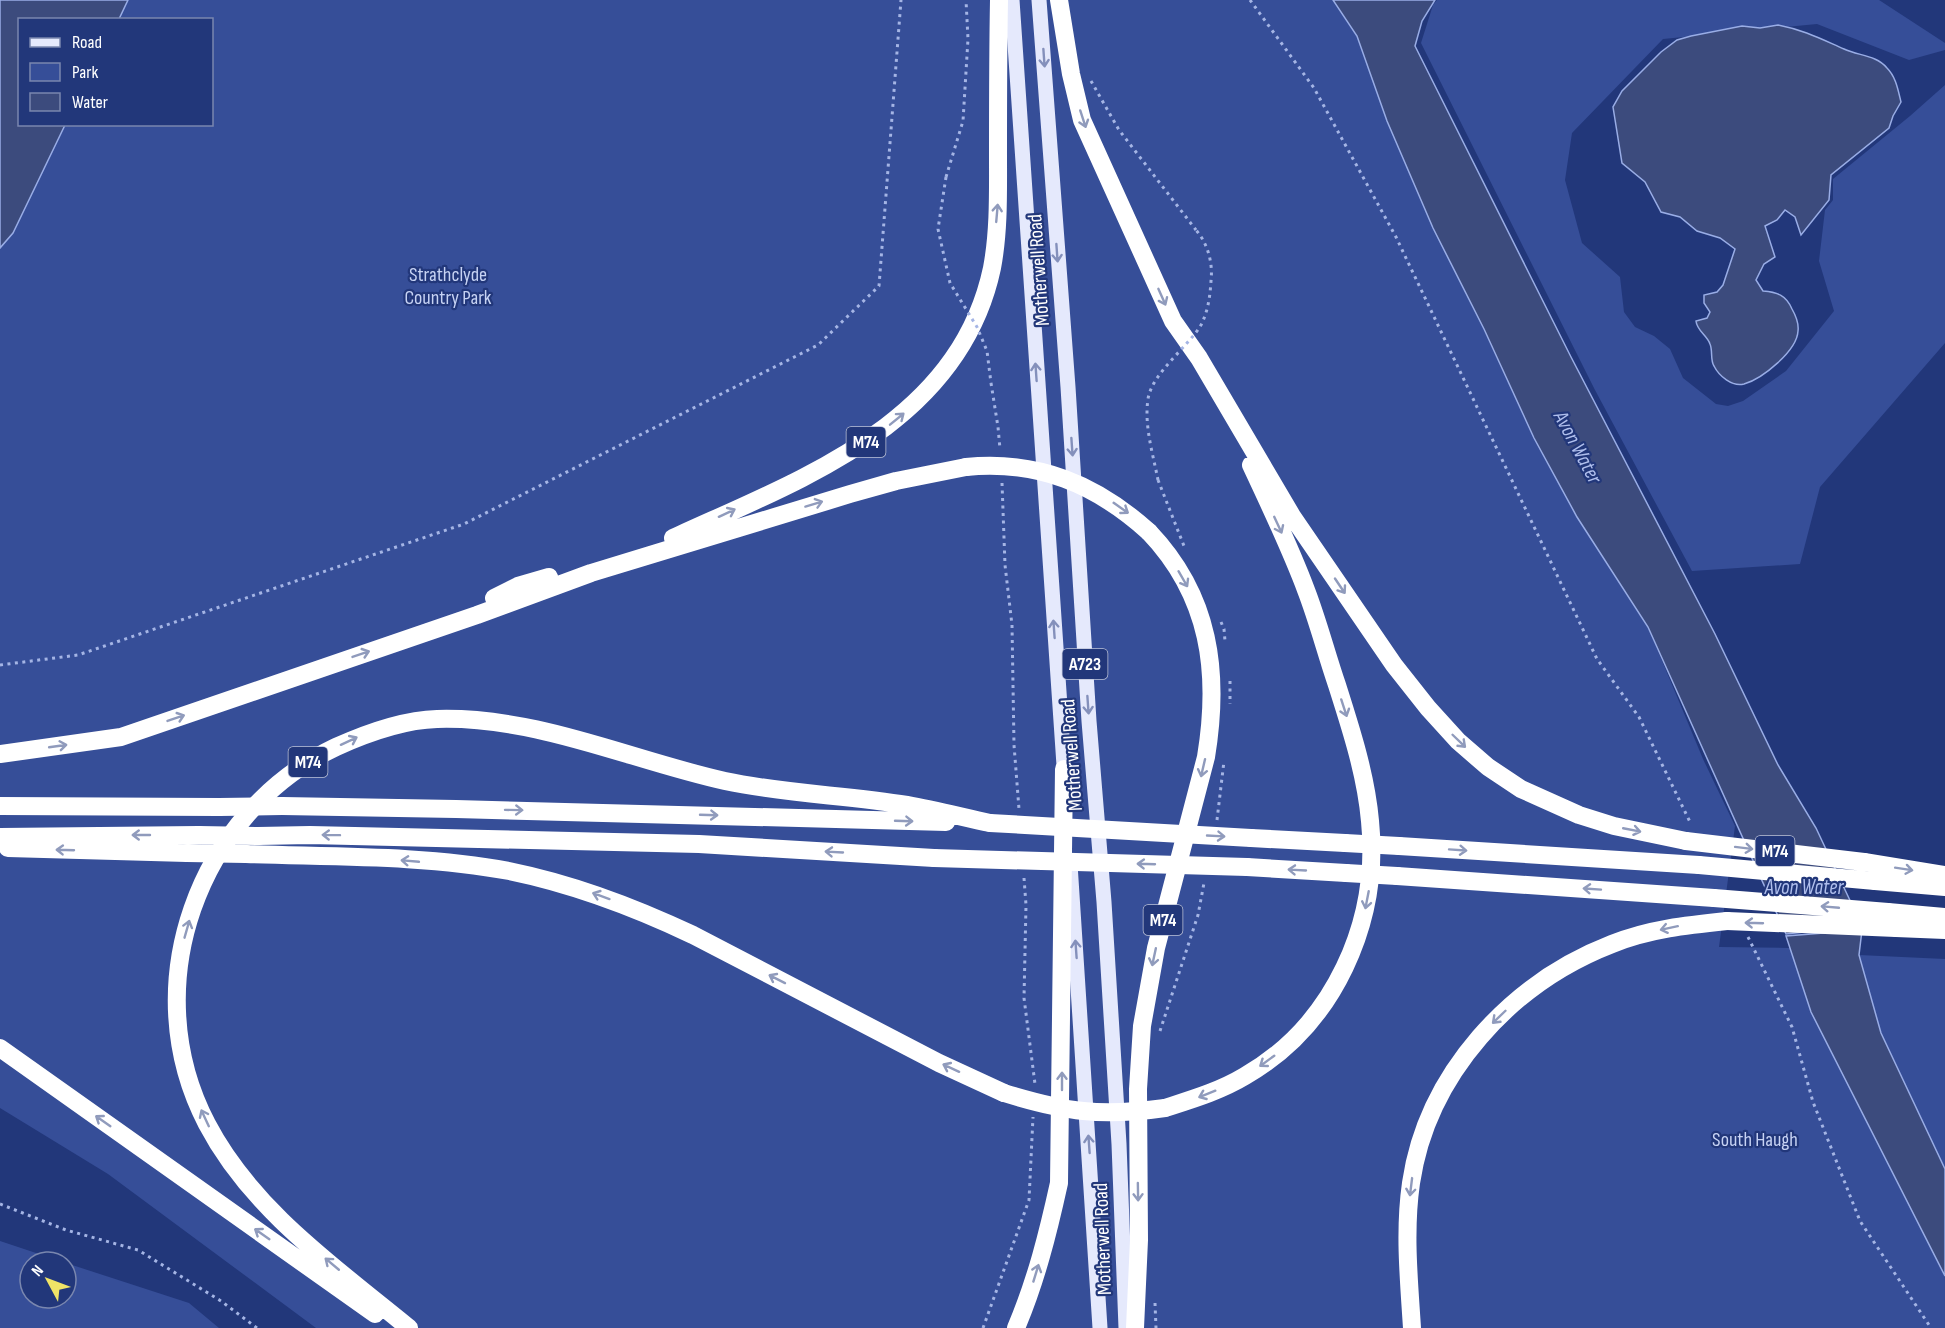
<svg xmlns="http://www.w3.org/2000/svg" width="1945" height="1328" viewBox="0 0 1945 1328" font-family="'Sofia Sans Condensed',sans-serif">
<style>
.green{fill:#364e98;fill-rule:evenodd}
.water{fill:#3c4b7d;stroke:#99ade6;stroke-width:1.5}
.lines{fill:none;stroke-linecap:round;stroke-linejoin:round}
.path{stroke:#a5b5e5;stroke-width:3;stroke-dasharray:3 4.5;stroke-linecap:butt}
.major{stroke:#e5e9fc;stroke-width:15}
.highway{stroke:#fff;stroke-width:18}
.path-bridge{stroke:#a5b5e5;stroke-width:3;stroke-dasharray:3 4.5;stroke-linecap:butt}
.highway-bridge{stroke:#fff;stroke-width:18}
.oneway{stroke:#8490bb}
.oneway2{stroke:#909bbc}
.labels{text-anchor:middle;stroke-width:4.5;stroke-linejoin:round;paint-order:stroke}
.shield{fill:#22377a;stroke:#bdc3d7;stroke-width:1.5}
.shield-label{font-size:18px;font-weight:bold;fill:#fff}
.street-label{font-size:20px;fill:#fff;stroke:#22377a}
.park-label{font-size:20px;fill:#c7d3f4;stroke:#22377a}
.water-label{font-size:21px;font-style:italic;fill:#b0bfed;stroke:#22377a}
</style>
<rect width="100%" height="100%" fill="#22377a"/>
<path class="green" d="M0,0H1333L1357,36L1387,121L1534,438L1577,517L1648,627L1703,759L1735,826L1719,947L1789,948L1859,955L1945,959V1328H316L108,1174L0,1108ZM20,20H212V124H20Z
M1437,0H1879L1945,43V50L1909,60L1817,24L1663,39L1572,133L1565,180L1582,243L1620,277L1624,312L1635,327L1654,336L1670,349L1683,378L1716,404L1728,406L1743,401L1786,371L1834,311L1819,261L1825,210L1833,200V179L1910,116L1945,85V343L1820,487L1800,564L1692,571L1595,390L1421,43L1433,5Z
M0,1241L63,1262H30V1298H66V1263L189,1303L219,1328H0Z"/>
<path class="water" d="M0,0H128L119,19L20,20V124L65,125L13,233L0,248Z
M1333,0H1435L1422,21L1415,46L1571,357L1715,634L1778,765L1816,828L1862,926L1786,934L1648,627L1577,517L1534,438L1484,329L1433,228L1387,121L1357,36Z
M1778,25C1804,30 1821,39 1844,49C1859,56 1876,55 1887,68C1896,77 1898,90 1901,102L1893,116L1889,128L1831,175L1829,200L1801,235L1795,217L1785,210L1777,220L1765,226L1775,257L1764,264L1756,280L1763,291C1777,292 1786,295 1792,309C1796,316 1799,323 1798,331C1797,351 1762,379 1744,384C1732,387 1719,376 1714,366C1710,360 1713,351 1710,344C1707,335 1697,331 1696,321L1707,318L1710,312L1704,303V295L1717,292L1723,285L1735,249L1720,238L1697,231L1680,217L1661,212L1645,182L1622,163L1613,107L1622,91L1661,52L1677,40L1691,36L1742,26L1760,28Z
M1862,930L1859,955L1881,1033L1945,1169V1276L1811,1012L1786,936Z"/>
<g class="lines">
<path class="path" d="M1250,0L1314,88L1396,237L1597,659L1639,717L1691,824
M1091,81L1119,130L1196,230
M946,177L963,121L968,39L966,0
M991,383L998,427L1000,449
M1158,480L1184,546
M1002,483L1005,565L1012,625L1014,745L1019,809
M1221,622L1224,629L1225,641
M0,665L78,655L464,524L818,345L879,286L901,0
M1230,681V704
M1217,820L1224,761
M1024,878L1026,905L1024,998L1035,1084
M1748,937L1792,1027L1813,1102L1860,1221L1931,1328
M1160,1031L1198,915L1204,883
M0,1204L66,1230L138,1250L221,1301L257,1328
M1155,1303L1156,1328
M983,1328L1029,1200L1033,1117"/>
<path class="major" d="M1012,0L1065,780
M1039,0L1068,387L1089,721L1104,902L1119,1144L1126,1328
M1070,864L1100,1328"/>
<path class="highway" d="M1059,0L1071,74L1082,120L1173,321L1199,358L1292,516L1394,665L1428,708L1458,741L1488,767L1521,789L1579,815L1614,826L1686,841
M673,538C801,479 959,424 992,268C999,231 998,192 998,155C998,103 998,52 999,0
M494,598L518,586L549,577
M0,754L121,737L477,615L591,573L850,494L896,481L966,467
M0,806L219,807
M282,806L456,809L946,822
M258,836L310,835L699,844L934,858
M0,837L199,835
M1251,838L1345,843
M1399,846L1699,865
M8,848L187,853
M246,854C331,857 425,855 509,871C573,884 634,907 693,935L939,1063L1004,1093
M1864,862L1945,875
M1247,867L1346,873
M1397,876L1714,898
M1875,881L1945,887
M1888,912L1945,917
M1896,928L1945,930
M0,1048L375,1314
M1165,1108C1193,1099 1220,1091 1245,1076C1334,1025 1380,922 1370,821C1366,775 1351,729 1337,685C1326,653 1318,621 1306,590C1290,547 1270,506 1251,465
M409,1328C336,1268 252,1210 207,1124C135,987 197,813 336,747C367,733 402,720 437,719C537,716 630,760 725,781C785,794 847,795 907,805C935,810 962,817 990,823
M1016,1328C1036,1281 1048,1233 1059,1183L1064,769
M1135,1328L1139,1240L1138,1089L1142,1026L1156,948L1206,757C1220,672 1210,596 1149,532
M1412,1328C1409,1280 1404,1232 1411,1183C1427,1074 1511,983 1612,944C1649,929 1688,925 1727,921"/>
<path class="path-bridge" d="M946,177L938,229L950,283L977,327L987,351L991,383
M1158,480C1153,454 1144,426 1148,399C1152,373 1188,347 1201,325C1208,311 1210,297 1211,281C1213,263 1208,244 1196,230"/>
<path class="highway-bridge" d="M966,467C1038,460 1096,484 1149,532
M219,807L282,806
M990,823L1251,838
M199,835L258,836
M1686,841L1864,862
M1345,843L1399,846
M187,853L246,854
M934,858L1247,867
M1699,865L1875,881
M1346,873L1397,876
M1714,898L1888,912
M1727,921L1896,928
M1004,1093C1066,1112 1100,1117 1165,1108"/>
</g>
<defs><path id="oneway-shaft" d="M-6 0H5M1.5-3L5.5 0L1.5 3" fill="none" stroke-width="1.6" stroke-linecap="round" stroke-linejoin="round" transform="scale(1.5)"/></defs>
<g class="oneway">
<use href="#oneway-shaft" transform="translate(1044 58) rotate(86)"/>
<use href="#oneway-shaft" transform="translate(1057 253) rotate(86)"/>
<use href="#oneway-shaft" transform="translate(1036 372) rotate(-94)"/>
<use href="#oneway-shaft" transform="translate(1072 447) rotate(86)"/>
<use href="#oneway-shaft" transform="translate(1054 629) rotate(-94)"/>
<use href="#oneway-shaft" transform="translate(1088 705) rotate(86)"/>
<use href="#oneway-shaft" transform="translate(1076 949) rotate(-94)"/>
<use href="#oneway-shaft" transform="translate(1089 1144) rotate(-94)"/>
</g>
<g class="oneway2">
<use href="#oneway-shaft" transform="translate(1083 119) rotate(72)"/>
<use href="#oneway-shaft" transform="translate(997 213) rotate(-85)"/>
<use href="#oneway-shaft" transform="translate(1162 297) rotate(66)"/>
<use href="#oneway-shaft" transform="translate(897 419) rotate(-39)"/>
<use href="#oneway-shaft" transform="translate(814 504) rotate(-17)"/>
<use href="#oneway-shaft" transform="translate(1121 508) rotate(35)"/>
<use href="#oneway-shaft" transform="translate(727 513) rotate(-25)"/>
<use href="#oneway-shaft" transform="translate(1278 525) rotate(65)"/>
<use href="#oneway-shaft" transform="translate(1183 579) rotate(60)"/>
<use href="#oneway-shaft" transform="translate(1340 586) rotate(56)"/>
<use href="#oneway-shaft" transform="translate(361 654) rotate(-19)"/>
<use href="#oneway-shaft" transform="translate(1344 708) rotate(72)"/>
<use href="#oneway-shaft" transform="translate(176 718) rotate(-19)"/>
<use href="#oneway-shaft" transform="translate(349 741) rotate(-25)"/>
<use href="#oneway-shaft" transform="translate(1459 741) rotate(44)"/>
<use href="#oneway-shaft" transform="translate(58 746) rotate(-8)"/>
<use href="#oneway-shaft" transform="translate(1203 768) rotate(103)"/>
<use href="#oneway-shaft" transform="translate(514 810) rotate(1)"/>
<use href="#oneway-shaft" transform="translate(709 815) rotate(2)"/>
<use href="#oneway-shaft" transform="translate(904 821) rotate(2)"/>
<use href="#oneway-shaft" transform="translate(1632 830) rotate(11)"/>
<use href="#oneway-shaft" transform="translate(141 835) rotate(180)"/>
<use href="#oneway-shaft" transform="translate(331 835) rotate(-179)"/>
<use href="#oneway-shaft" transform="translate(1216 836) rotate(3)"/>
<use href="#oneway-shaft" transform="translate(1744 848) rotate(7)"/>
<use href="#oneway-shaft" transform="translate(65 850) rotate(-178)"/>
<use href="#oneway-shaft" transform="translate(1458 850) rotate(4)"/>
<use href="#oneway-shaft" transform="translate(834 852) rotate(-177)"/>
<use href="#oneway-shaft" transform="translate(410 861) rotate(-175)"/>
<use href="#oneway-shaft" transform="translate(1146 864) rotate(-178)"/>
<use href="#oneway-shaft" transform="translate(1904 869) rotate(9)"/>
<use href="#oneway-shaft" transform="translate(1297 870) rotate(-177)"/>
<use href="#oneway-shaft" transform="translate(1592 889) rotate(-176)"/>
<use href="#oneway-shaft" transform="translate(601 896) rotate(-160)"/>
<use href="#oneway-shaft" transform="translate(1367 900) rotate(101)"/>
<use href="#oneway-shaft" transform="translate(1830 907) rotate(-175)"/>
<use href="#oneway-shaft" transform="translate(1754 923) rotate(-178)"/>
<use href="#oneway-shaft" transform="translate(1669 928) rotate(168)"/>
<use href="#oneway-shaft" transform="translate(187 929) rotate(-74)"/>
<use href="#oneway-shaft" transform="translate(1154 957) rotate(102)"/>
<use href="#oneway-shaft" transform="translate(777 979) rotate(-153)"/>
<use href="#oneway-shaft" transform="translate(1499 1017) rotate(136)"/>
<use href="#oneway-shaft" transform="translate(1267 1061) rotate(144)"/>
<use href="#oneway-shaft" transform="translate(951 1068) rotate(-155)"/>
<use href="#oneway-shaft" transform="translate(1062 1081) rotate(-90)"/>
<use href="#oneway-shaft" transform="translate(1207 1094) rotate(158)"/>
<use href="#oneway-shaft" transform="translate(205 1118) rotate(-115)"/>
<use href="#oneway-shaft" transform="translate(103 1121) rotate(-145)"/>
<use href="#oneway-shaft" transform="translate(1411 1187) rotate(97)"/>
<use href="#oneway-shaft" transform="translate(1138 1192) rotate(89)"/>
<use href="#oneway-shaft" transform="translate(262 1234) rotate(-145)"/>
<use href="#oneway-shaft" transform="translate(332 1264) rotate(-140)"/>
<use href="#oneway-shaft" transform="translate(1036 1273) rotate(-73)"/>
</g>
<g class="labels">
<g class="shield">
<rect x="846.5" y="427" width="39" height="30" rx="4.5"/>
<rect x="1062.5" y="649" width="45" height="30" rx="4.5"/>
<rect x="288.5" y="747" width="39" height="30" rx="4.5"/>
<rect x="1755.5" y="836" width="39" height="30" rx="4.5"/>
<rect x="1143.5" y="905" width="39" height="30" rx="4.5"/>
</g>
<g class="shield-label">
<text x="866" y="448">M74</text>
<text x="1085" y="670">A723</text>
<text x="308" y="768">M74</text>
<text x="1775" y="857">M74</text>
<text x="1163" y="926">M74</text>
</g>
<g class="street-label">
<text transform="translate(1038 270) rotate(-94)" y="7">Motherwell Road</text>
<text transform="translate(1071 755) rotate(-94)" y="7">Motherwell Road</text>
<text transform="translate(1102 1239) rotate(-92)" y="7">Motherwell Road</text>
</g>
<g class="park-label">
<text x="448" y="281">Strathclyde<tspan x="448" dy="23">Country Park</tspan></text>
<text x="1755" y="1146">South Haugh</text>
</g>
<g class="water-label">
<text transform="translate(1578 447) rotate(62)" y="7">Avon Water</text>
<text x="1804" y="894">Avon Water</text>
</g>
</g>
<rect x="18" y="18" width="195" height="108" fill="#22377a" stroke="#7a87af" stroke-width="1.5"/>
<rect x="30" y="38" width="30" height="9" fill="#e5e9fc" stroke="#7a87af" stroke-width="1.5"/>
<text x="72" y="48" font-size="18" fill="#ffffff">Road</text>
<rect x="30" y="63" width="30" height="18" fill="#364e98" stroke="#7a87af" stroke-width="1.5"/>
<text x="72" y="78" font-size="18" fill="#ffffff">Park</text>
<rect x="30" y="93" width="30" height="18" fill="#3c4b7d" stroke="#7a87af" stroke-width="1.5"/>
<text x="72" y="108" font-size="18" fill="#ffffff">Water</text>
<g transform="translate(48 1280) rotate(311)"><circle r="28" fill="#22377a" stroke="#7a87af" stroke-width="1.5"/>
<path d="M0-4.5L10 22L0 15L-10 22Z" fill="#f0e467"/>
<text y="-9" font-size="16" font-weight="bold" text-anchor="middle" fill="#ffffff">N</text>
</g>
</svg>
